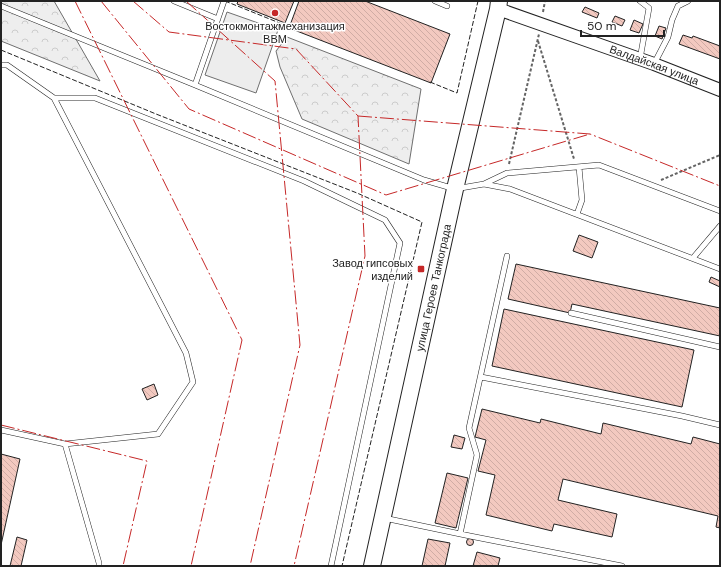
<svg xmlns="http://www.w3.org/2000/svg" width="721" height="567" viewBox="0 0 721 567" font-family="'DM Sans',sans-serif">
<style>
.forest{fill:url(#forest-crowns);stroke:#6f6f6f}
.parking{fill:#ededed;stroke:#6f6f6f}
.building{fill:url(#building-back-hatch);stroke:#222}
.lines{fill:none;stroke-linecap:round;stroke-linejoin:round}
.service-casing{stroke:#222;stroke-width:6}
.tertiary-casing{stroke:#222;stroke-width:14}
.primary-casing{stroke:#222;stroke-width:18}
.path{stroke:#646464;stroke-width:2;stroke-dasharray:3 2;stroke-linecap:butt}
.service{stroke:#fff;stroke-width:5}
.tertiary{stroke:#fff;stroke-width:12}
.primary{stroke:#fff;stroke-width:16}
.fence{stroke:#222;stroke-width:1;stroke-dasharray:5 2;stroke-linecap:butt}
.power{stroke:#c62828;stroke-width:1;stroke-dasharray:14 3 2 3;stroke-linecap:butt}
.poi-dot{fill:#c62828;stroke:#fff;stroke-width:1.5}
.labels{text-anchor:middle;stroke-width:3;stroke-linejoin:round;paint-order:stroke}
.poi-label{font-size:11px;fill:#222;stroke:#fff}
.street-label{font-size:11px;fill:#222;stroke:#fff}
</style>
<defs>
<pattern id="forest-crowns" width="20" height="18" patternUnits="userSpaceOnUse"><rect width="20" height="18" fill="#eee"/><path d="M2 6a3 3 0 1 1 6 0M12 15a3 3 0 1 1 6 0" fill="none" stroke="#ccc"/></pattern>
<pattern id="building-back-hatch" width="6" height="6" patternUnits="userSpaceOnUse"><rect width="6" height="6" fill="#f3c9c0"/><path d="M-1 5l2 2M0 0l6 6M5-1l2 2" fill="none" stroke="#d0aca5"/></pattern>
</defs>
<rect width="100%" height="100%" fill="#fff"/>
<path class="forest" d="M1,1H54L100,81L1,41Z
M287,37L421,89L409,164L302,119L280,67L276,51Z"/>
<path class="parking" d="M227,12L278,30L256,93L205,75Z"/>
<path class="building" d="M238,1H294L285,23L237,4Z
M299,1H365L450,34L431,83L289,28Z
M585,7L599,13L597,18L582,12Z
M615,16L625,20L622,26L612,22Z
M634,20L643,24L639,33L630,30Z
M659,26L666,28L662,39L655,36Z
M683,35L692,38L693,36L720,46V59L679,44Z
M579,235L598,242L592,258L573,251Z
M516,264L720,308V336L572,304L570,313L508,299Z
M711,277L720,281V287L709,282Z
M504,309L694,350L682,407L492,366Z
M154,384L158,395L147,400L142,389Z
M482,409L540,423L541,419L601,434L603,423L691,444L693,437L720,444V528L716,527L718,516L563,479L558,500L617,514L612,537L554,524L552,531L486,515L495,475L478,471L486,440L475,437Z
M454,435L465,438L462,449L451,447Z
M1,454L20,459L1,545Z
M447,473L468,478L456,528L435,523Z
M17,537L27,540L21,566H10Z
M466.5 542a3.5 3.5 0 1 1 7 0a3.5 3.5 0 1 1-7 0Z
M428,539L450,543L445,566H422Z
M477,552L500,558L498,566H473Z"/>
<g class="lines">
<defs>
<path id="service" d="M174,1L218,19
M224,1L195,85L424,180L455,189L484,184L507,173L599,165L720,211
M435,1L447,6
M1,6L195,85
M640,59L649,8L640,1
M654,64L668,37L672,20L678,6L688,1
M1,65H7L54,98H95L304,181L385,220L400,243L331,566
M484,184L510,189L720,269
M577,214L582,200L579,167
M693,258L720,226
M571,313L720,347
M481,377L682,416L720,425
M1,430L65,444L158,434L193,382L186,353L54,98
M65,444L99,563V566
M384,518L470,536L622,566
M460,534L477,455L469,428L507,256"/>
<g id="tertiary">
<path id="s1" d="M498,9L654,64L720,90"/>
</g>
<g id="primary">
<path id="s2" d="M372,566L455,189L498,9L499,1"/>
</g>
</defs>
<use href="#service" class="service-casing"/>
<use href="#tertiary" class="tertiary-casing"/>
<use href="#primary" class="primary-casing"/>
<path class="path" d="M543,12L545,1
M538,41L574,159
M509,164L539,34
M661,180L720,155"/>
<use href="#service" class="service"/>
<use href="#tertiary" class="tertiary"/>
<use href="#primary" class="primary"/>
<path class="fence" d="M225,1L292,28
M1,50L156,114L357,193L422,222L342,566
M430,82L457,93L478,1"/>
<path class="power" d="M75,1L242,340L191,566
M101,1L189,109L386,195L590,134
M133,1L169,32L296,49L358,116L365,256L294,566
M186,1L275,81L300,345L250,566
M358,116L590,134L720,186
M1,425L147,461L123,566"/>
</g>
<g class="poi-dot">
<circle cx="275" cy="13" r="4"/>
<rect x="417" y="265" width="8" height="8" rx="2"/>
</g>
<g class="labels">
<g class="poi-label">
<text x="275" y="30">Востокмонтажмеханизация<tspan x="275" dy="13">ВВМ</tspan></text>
<text x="413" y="267" text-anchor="end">Завод гипсовых<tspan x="413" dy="13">изделий</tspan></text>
</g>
<g class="street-label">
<text dy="4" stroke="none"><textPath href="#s1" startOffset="166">Валдайская улица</textPath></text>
<text dy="4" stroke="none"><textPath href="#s2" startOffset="285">улица Героев Танкограда</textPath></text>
</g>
</g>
<rect width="721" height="567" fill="none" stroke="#222222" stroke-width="4"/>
<path d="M581 30v6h83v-6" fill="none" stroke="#222222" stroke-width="2"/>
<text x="587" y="30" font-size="12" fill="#222222" stroke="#ffffff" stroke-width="3" paint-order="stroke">50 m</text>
</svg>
